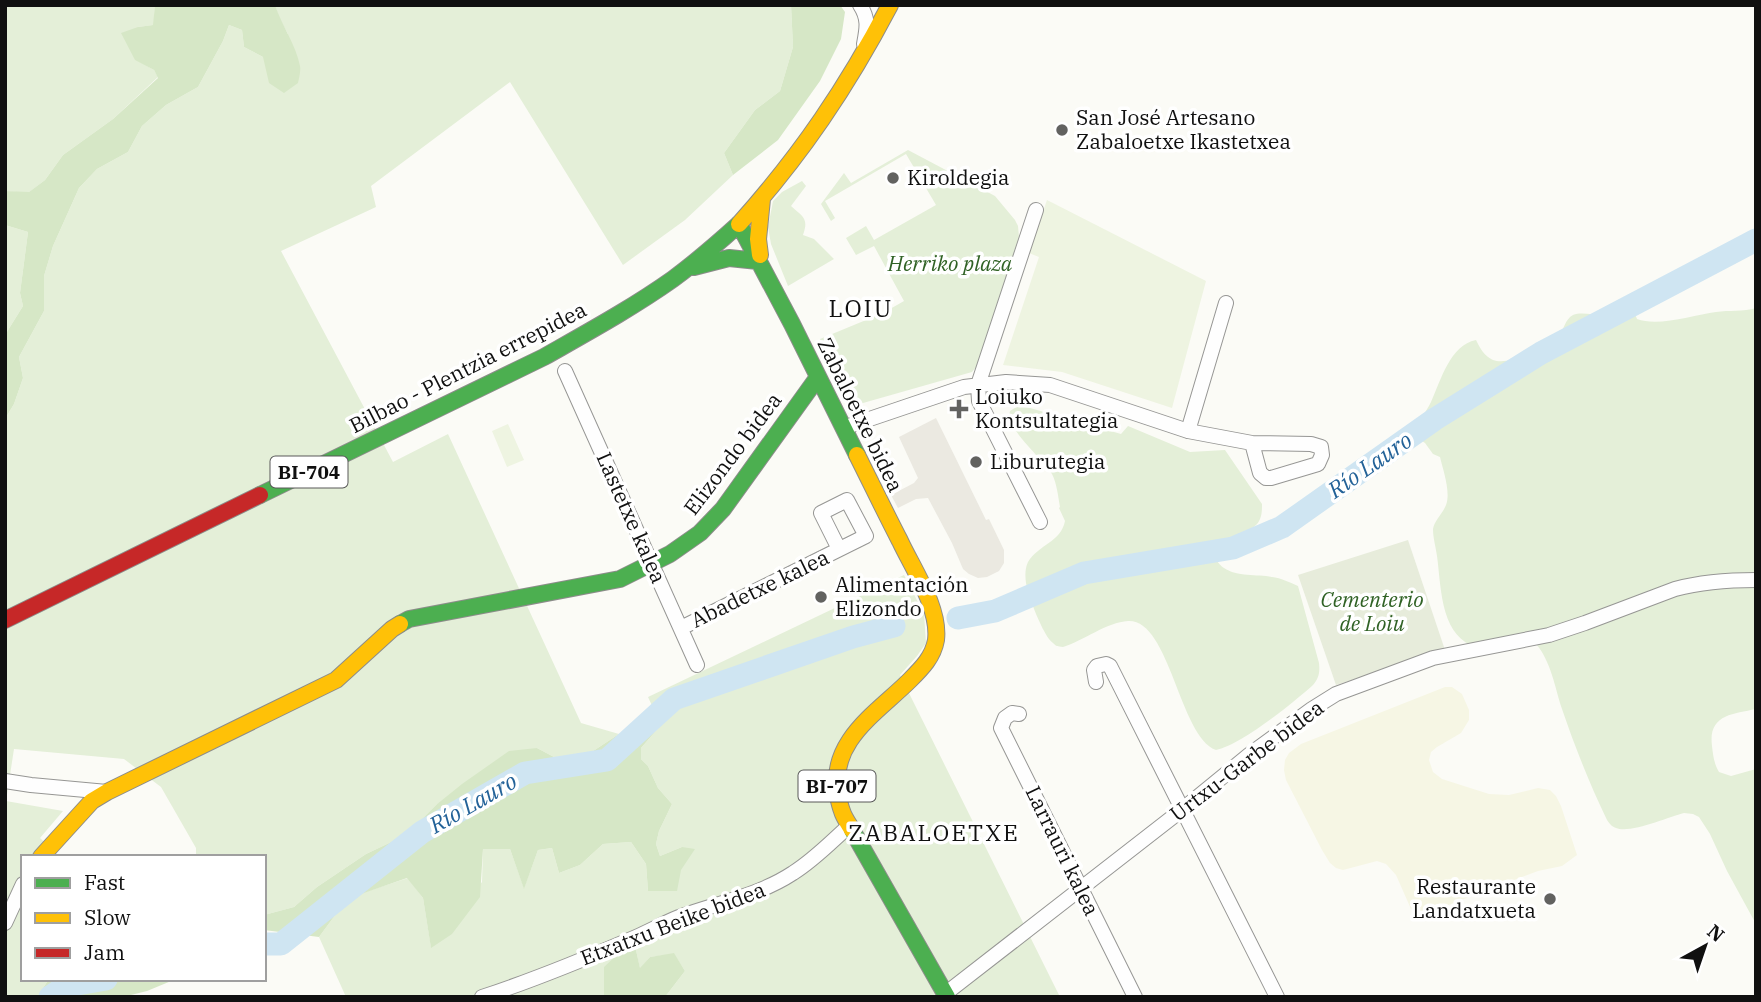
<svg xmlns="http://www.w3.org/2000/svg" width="1761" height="1002" viewBox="0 0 1761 1002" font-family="'IBM Plex Serif',serif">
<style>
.farmland{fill:#f6f6e4}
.green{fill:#e4efd8}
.forest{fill:#d6e7c6}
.cemetery{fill:#e7ecdb}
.pitch{fill:#eef4e1}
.plaza{fill:#ebe9e1}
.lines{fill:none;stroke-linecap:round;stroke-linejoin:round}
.river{stroke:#cfe5f2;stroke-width:23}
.street-casing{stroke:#969694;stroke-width:16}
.fast-casing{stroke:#8c8c8a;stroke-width:18}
.slow-casing{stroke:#8c8c8a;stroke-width:18}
.jam-casing{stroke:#8c8c8a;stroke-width:18}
.street{stroke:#fefefe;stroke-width:14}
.fast{stroke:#4caf50;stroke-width:16}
.slow{stroke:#ffc107;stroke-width:16}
.jam{stroke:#c62828;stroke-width:16}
.poi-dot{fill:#626260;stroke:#fff;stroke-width:2.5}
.labels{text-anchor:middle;stroke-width:7;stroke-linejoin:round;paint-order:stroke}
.shield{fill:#fff;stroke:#585858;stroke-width:2}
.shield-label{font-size:19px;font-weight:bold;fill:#101010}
.poi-label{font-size:21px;fill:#101010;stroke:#fff;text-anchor:start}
.park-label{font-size:21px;font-style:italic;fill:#306225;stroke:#fff}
.street-label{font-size:21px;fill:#101010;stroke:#fff}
.water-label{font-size:23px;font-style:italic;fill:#236298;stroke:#fff}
.neighbourhood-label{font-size:23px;letter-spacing:2px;fill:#101010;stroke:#fff}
.quarter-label{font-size:24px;letter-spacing:2px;fill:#101010;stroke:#fff}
</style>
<rect width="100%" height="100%" fill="#fbfbf6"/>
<path class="farmland" d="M1445,687H1452L1462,694L1469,710V720L1461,733L1437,747L1431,752L1429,760L1433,772L1442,779L1489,794L1509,795L1538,788L1550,790L1556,796L1561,806L1577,855L1562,866L1538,871L1422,915H1418L1411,909L1396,875L1386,864L1377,861L1343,870L1336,868L1330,863L1322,850L1286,780L1284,770L1285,760L1289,753L1301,744Z"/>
<path class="green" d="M5,5H155L154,25L138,27L135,59L154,70L158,77L113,119L63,155L45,180L28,193L5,191Z
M275,5H791L793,47L780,91L755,110L724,153L733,175L685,220L623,265L510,82L371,186L376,207L281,251L393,462L448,434L581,723L619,734L581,759L554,757L537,748L436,805L406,835L366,854L317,887L294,907L264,915V857H196V848L161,787L124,759L14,749L6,801L63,811L40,838L60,857H23V979H49L37,997H5V419L14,404L23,378L19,357L44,311V276L53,246L79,188L97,169L128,152L142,126L166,105L198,87L223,41L229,25L242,30L244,47L263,57L288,34L279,18Z
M908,150L995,196L1015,220L1018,226L1019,237L977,366L972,372L856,405L850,400L820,339L883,313L904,301L874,246L856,255L846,238L866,226L874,240L936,205L906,154L825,201L835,218L831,221L821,204L844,173L851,183Z
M802,181L806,186L791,206C803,217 809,218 803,235L814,239L834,259L788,286L771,244L768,227L773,201L782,192Z
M5,225L28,232L20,293L23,306L5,335Z
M1756,308V709C1732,714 1708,715 1712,746C1713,755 1714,764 1719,772L1731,776L1756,769V924L1727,871L1710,834L1699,817L1693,814L1684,813C1668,817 1630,834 1616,828C1611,826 1610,824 1607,820C1590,785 1575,747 1562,709C1555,688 1551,661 1536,644L1471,645C1440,632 1441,584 1437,556C1436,548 1433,538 1433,529C1434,521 1443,513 1446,505C1451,492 1443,470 1440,457L1433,454L1425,443L1416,437L1415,432C1419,421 1426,412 1431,402C1441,380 1450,345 1476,340C1480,348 1484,356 1493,360C1509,366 1547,349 1558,337C1564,330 1565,319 1573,315C1582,311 1596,316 1606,315C1615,314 1624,311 1633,309L1637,319C1658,327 1694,315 1716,312C1729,310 1743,312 1756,308Z
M1018,406L1030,408L1121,434L1128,426L1190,452L1225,450L1262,504C1262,511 1262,518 1257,524C1249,534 1198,550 1224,568C1237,577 1257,574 1272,577C1281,578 1289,582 1298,586L1319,663C1320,672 1319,678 1313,685C1293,703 1241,745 1216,750C1179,736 1170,619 1128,621C1107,622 1083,641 1063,647C1057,646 1057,647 1053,643C1043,636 1028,595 1026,583C1025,576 1025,568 1028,562C1038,545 1061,542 1065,521L1059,508L1060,507C1058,496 1057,484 1052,474C1042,457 1005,429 1010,411Z
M904,575L924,614L926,643L917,656L900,675L1060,997H665L685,971L674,954L650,957L640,969L636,950L604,997H346L319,937L336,914L362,893L408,878L423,898L431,947L482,882L483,849H510L524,888L538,850L552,848L559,873L580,865L603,844L631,842L646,864L648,891L682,847L660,856L656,844L659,831L672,804L658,788L648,766L641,759V748L661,725L648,697Z"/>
<path class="forest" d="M155,5H275C282,26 296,45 300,66C301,71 299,78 298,83L284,93L269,83L263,57L244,47L242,30L229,25L223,41L198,87L166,105L142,126L128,152L97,169L79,188L53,246L44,276V311L19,357L23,378L14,404L5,419V335L23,306L20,293L28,232L5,225V191L29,192L45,180L63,155L113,119L158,78L154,70L135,60L121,33L138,27L153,25Z
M791,5H840L845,12L841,39L820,81L778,140L733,175L724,153L755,110L780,91L793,47Z
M661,725L641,748V759L648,766L658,788L672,804L659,831L656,844L660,856L682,847L695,849L681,870L677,891H648L646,864L631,842L603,844L580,865L559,873L552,848L538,850L524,889L510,849H483L480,897L452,934L431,948L423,898L407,878L361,894L336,914L319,937L264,930V915L294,907L317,887L366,854L406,835L436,805L462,784L509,751L537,748L554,757L581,759L619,734L635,739Z
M636,950L640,968L650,957L674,953L685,971L665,997H604V967L619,953Z
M49,979H176L147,991L123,997H37Z"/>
<path class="cemetery" d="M1408,540L1445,650L1336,685L1298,575Z"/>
<path class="pitch" d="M1047,200L1206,281L1172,408L1062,372L1003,365L1039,257L1029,253Z
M508,424L524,460L507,467L492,431Z"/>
<path class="plaza" d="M936,418L986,520L989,519L1004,550V563L999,571L987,577L978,578L969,574L963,569L952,543L928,498L916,499L898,508L891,495L914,483L918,478L899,437Z"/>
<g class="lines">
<path class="river" d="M958,618L995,611L1084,573L1233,548L1282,527L1435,419L1541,353L1756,240
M264,944H281L422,832L525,773L607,760L674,699L853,637L894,626
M50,997L66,986L106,979"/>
<defs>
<path id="street" d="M860,5C869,19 867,28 864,44
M1036,210L978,385L979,401L1040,522
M565,371L697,665
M843,428L964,387L1006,382L1050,385L1188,431L1252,443L1311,444L1321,447L1322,455L1318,464L1271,478H1266L1260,473L1252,443
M1188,431L1226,303
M681,628L866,536L847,500L821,513L839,549
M1096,682L1094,670L1097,666L1106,664L1110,666L1277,997
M1019,714L1012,713L1005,718L1001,728L1135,997
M5,781L31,785L107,792
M5,923L23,884
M945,994L1183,809L1249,755L1312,709L1336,694L1433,658L1549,635L1585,623L1675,589C1701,582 1728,580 1756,580
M482,997C534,980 585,959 636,937C650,931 664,923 679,917C717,903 758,896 793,873C814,860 831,842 850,825"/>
<path id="fast" d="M694,267L729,258L758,261
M260,495L544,357C588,332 632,308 673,279C696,262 718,243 739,224L792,324L857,455
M400,624L409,619L620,579L670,554L700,533L723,509L818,377
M852,830L947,997"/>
<path id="slow" d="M739,224C801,155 847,87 890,5
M760,255L758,239L762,199
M852,830C849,824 844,818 842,811C840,806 839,801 838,796C828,741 877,713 910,680C922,668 933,657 936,640C940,608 913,569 900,541C885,512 871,483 857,455
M41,857L92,801L107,792L336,680L392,629L400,624"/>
<path id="jam" d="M5,620L260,495"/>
</defs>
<use href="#street" class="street-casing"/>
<use href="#fast" class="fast-casing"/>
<use href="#slow" class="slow-casing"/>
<use href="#jam" class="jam-casing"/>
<use href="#street" class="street"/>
<use href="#fast" class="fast"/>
<use href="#slow" class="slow"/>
<use href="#jam" class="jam"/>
</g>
<g class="poi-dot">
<circle cx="1062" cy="130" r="7"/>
<circle cx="893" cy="178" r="7"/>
<path d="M955.5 398.5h7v7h7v7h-7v7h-7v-7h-7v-7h7z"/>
<circle cx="976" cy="462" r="7"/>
<circle cx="821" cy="597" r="7"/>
<circle cx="1550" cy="899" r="7"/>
</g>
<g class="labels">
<g class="shield">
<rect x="270.5" y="456.5" width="77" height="31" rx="5"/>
<rect x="798.5" y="770.5" width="77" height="31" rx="5"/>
</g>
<g class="shield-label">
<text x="309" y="479">BI-704</text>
<text x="837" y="793">BI-707</text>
</g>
<g class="poi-label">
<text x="1076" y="125">San José Artesano<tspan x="1076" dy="24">Zabaloetxe Ikastetxea</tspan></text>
<text x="907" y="185">Kiroldegia</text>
<text x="975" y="404">Loiuko<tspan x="975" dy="24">Kontsultategia</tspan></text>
<text x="990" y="469">Liburutegia</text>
<text x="835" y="592">Alimentación<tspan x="835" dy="24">Elizondo</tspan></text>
<text x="1536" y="894" text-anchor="end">Restaurante<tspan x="1536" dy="24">Landatxueta</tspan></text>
</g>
<g class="park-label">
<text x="950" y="271">Herriko plaza</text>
<text x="1372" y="607">Cementerio<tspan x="1372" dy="24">de Loiu</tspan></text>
</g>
<g class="street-label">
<text transform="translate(468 368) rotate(-27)" y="7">Bilbao - Plentzia errepidea</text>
<text transform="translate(860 415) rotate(64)" y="7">Zabaloetxe bidea</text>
<text transform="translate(733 454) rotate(-53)" y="7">Elizondo bidea</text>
<text transform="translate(631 518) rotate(66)" y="7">Lastetxe kalea</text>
<text transform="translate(760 589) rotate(-26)" y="7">Abadetxe kalea</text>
<text transform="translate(1247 761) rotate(-37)" y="7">Urtxu-Garbe bidea</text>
<text transform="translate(1062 851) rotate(64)" y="7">Larrauri kalea</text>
<text transform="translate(673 924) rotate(-21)" y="7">Etxatxu Beike bidea</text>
</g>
<g class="water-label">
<text transform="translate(1370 465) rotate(-35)" y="8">Río Lauro</text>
<text transform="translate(473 803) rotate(-30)" y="8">Río Lauro</text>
</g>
<g class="neighbourhood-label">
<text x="934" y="841">ZABALOETXE</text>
</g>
<g class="quarter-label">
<text x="861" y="317">LOIU</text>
</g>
</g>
<rect width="1761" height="1002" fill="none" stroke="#101010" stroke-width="14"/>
<rect x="21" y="855" width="245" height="126" fill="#ffffff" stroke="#9f9f9f" stroke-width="2"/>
<rect x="35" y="878" width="35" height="10" fill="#4caf50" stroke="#9f9f9f" stroke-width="2"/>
<text x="84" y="890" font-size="21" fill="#101010">Fast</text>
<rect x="35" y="913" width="35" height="10" fill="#ffc107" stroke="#9f9f9f" stroke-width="2"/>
<text x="84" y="925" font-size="21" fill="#101010">Slow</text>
<rect x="35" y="948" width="35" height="10" fill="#c62828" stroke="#9f9f9f" stroke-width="2"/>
<text x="84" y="960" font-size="21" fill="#101010">Jam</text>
<g transform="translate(1705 946) rotate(40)" stroke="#ffffff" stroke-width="5" paint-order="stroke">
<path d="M0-5L12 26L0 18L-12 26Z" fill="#101010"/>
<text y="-10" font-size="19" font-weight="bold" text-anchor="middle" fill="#101010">N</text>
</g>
</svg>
